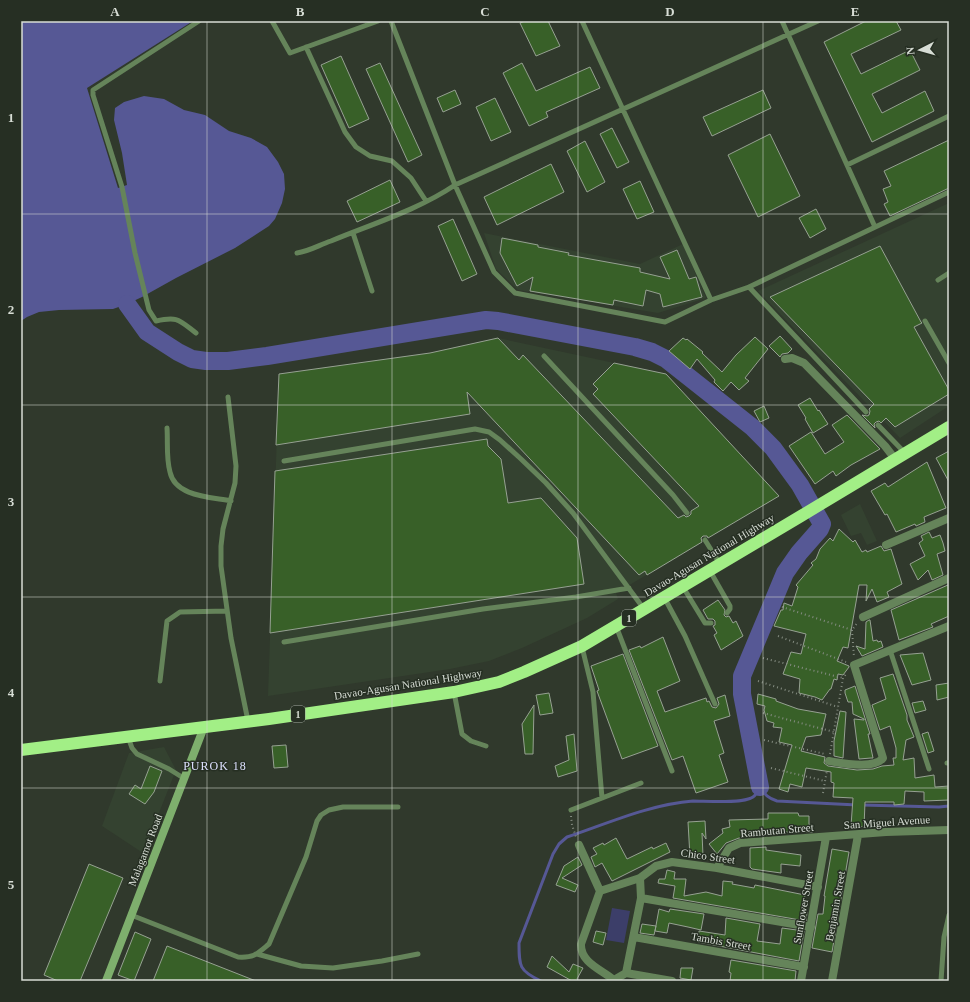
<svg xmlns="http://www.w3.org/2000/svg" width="970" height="1002" viewBox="0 0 970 1002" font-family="'Times New Roman',serif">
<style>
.built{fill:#344230}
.green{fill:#3c3e69}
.water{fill:#565895}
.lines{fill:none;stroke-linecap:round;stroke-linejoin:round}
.stream{stroke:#565895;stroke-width:3}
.river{stroke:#565895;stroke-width:18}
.building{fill:#386028;stroke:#96a192}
.path{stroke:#848c81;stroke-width:2;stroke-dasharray:1 3;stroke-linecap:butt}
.lane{stroke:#65845a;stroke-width:5}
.street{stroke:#65845a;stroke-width:8}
.secondary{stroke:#7eaf6d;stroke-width:8}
.highway{stroke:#a2ef86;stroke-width:12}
.grid{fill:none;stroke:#d7ddd5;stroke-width:1;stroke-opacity:0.55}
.labels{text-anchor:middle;stroke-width:3;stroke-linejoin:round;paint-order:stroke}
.shield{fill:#262f23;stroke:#a2a9a0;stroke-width:1}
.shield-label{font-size:10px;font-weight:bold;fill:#d7ddd5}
.street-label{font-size:11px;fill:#d7ddd5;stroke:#262f23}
.neighbourhood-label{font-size:12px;letter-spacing:1px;fill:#dde0fe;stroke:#262f23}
.neatline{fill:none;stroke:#d7ddd5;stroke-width:1.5}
.grid-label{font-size:13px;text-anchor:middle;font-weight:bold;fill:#d7ddd5}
</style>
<rect width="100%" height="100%" fill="#30392c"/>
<path class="built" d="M949,203V406L900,438L758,291Z
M484,233L640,264L683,244L706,298L658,313L518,290L496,269Z
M498,338L666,374L779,496L616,593L618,599L587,618L522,648L489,661L450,669L268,696L279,375L430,353Z
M860,504L877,541L867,545L861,533L851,536L841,515Z
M164,747L176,770L143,853L102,826L129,753Z"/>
<path class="green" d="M612,908L630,911L624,943L606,940Z"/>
<path class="water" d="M21,21H193L87,88L118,188L127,185L122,153L114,120L115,108L124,102L144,96L164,99L184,110L205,115L229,131L251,138L267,147L278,162L284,174L285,189L282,203L275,219L269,226L235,248L176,278L142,297L127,304L113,309L59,310L39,312L27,317L21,321Z"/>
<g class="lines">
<path class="stream" d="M862,805L939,807L949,806
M541,981C519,971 519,966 519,943L553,854L559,844L567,837C606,824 651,804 693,801C706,801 743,804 753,797C756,795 758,791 760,787C765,795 768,798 777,801L857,805"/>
<path class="river" d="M127,304L147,332L178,352L192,359L206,361H228L267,356L486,320L498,321L635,347L652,352L666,359L752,427L773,448L800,485L822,524L820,529L799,553L785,573L742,676V694L760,787"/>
</g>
<path class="building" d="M525,21H548L560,46L536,56L520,23Z
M866,21H896L901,30L851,54L861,74L910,50L920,70L872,94L882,113L925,91L934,111L872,142L824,42Z
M341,56L369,119L349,128L321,65Z
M380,63L422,155L408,162L366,69Z
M522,63L536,91L590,67L600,88L546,112L548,117L529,126L503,73Z
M455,90L461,104L443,112L437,98Z
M763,90L771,108L712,136L703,117Z
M495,98L511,132L491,141L476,107Z
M612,128L629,162L617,168L600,134Z
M770,134L800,196L758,217L728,155Z
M949,140V188L890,216L884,204L888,202L883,189L891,186L884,171Z
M585,141L605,182L587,192L567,151Z
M551,164L564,192L497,225L484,197Z
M390,180L400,202L357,222L347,201Z
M640,181L654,212L637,219L623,189Z
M816,209L826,229L810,238L799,218Z
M453,219L477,274L462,281L438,226Z
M502,238L538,245V247L569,253L568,255L640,268V272L670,279L660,257L677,250L689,279L696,277L702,297L663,307L660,294L646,290L643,306L614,300L613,305L530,291L533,277L517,286L500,253Z
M880,246L921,322L922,323L914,327L949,390V394L895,427L886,418L881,423L879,421L876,422L874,424L875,428L862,415L867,416L869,415L870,411L869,409L874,404L770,297Z
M780,336L792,349L788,353L782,354L780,357L769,346Z
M755,337L768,349L745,378L749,381L739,390L731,382L723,391L714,382L715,380L697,359L690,369L669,351L683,338L686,340L687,339L703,352L702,353L722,372L736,355Z
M498,338L519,360L523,355L678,518L684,515L686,517L689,516L691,514V511L699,506L593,394L598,389L593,384L614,363L666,374L779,496L708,538L707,536H703L701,538L702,542L647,575L645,571L639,575L467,392L470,414L276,445L279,374L430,353Z
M810,398L818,411L819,410L828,424L813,433L805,419L806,418L798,405Z
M764,406L769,418L760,422L754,411Z
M847,415L880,449L851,465L836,476L833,471L815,484L789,446L811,432L825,454L844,442L832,425Z
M487,439L488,446L501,459L508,503L541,498L577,538L584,584L270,633L275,471Z
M949,451V482L936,458Z
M927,462L946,508L924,517L925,522L916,526L915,524L896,532L887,514L885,515L871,491L885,483L888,487Z
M839,529L853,542L855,540L862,552L866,550L867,552L881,546L884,551L891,549L902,584L887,592L889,597L877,602L872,589L866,601L867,585H859L848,648L843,647L837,661L849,666V667L843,675L838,674L837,680L834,679L831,689H830L822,700L815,697L799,693L800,679L783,674L791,652L801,654L806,634L774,626L781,610H783L784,603L792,606L798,587L796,585L813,565L811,563L816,559L820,549L830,538L833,541Z
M929,532L932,538L940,535L943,543L945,551L937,554L943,575L932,580L928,570L918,580L910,564L925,556L919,543L923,540L921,536Z
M948,585L949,587V616L931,624L933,627L899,640L891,610Z
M718,600L725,610L724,615L726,617L729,616L733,623L736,621L743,636L721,650L714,635L717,633L713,626L715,625V621L713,619H708L703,610Z
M869,620H870L873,641L877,640L878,642L881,641L883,647L862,656L856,646L865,649L866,622Z
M663,637L680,681L657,691L665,712L706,698L707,702L709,701L712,707L716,708L719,704L717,698L725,695L730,716L714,721L724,753L719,755L728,782L696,793L683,756L672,760L629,650L640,646L641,648Z
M923,653L931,680L912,685L900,655Z
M623,654L658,746L622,759L597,691L599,690L591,666Z
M893,674L907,715V720L914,737L906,740L903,760L914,758L915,778L934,775L935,787L949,786V800L924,801V792L905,791L904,804L894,805V802H865L864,827L851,826L853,798L833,797L834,783L831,782V772L806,768L802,787L790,784L788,792L779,789L792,745L779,742L782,728L773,727L774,723L767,721L764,710L765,706L757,704L758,694L776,699V701L798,709L826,714L821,735L806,737L801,751L825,757L824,763L828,766L857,770L873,769L882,766L894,765L893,758H896V748L890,726L880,730L872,705L886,699L880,678Z
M949,683V697L937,700L936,685Z
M855,686L870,734H868L873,758H871L859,759L854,719L864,720V719L853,714L852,702H848L845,693V690Z
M549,693L553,713L540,715L536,695Z
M923,701L926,710L915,713L912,703Z
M534,705L533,754H525L522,724Z
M840,711L846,712L843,758L834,756V741Z
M928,732L934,751L928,753L922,734Z
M574,734L577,771L558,777L555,766L569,760L566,736Z
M286,745L288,767L274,768L272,746Z
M150,766L162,771L154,792L145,804L129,794L135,785L141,789Z
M768,813H798L799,816H809V825H813V832H779V834H767V835L739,838L726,843L717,854L709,844L723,833L722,829L730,827L729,820L768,819Z
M705,821L706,839L702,833L703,856L690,857L688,822Z
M616,838L627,859L652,847L653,849L666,843L670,852L612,881L602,863L595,867L591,857L597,854L593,848L603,843L604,845Z
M766,847V850L801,855L800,866L781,864V873L752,869L750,867V848Z
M832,849L849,852L832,952L812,948L818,914H823L825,896H824Z
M578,857L582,865L562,878L578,885L575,892L556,885L564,866Z
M89,864L123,878L80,981H58L44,975Z
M667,870L675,872L674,879H686L684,896L706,892L722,896L723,881L733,882L732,884L754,888L755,885L805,895L802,911L807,912L806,921L673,898L675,886L658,883L659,879H665Z
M659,909L669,912L670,909L704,914L701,930L688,927L669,923L667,933L655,931Z
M726,918L760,924L757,941L780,944L782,928L804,931L799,961L698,942L699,931L725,935Z
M642,924L656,926L654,935L640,933Z
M596,931L606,933L603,945L593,942Z
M135,932L151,939L134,981L118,975Z
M167,946L256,981H153Z
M552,956L569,972L573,964L583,968L577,979L579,981H572L547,967Z
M731,960L796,971L795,981H730L731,973L729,972Z
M681,968H693L691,980L680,978Z"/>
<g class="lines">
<path class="path" d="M782,607L852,630L858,622
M852,630L854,657
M778,636L846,662
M763,658L843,678
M758,681L838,707
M763,713L834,732
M764,740L825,754
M830,754L843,678L847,673
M771,768L825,781
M823,793L827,770
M571,816L572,825L576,837"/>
<path class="lane" d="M272,21L290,53L378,21
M391,21L455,185L494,272L515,293L665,322L711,300L749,287L949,192
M582,21L711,300
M782,21L875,227
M306,47L345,132L356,147L370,156L392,161L411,178L426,201
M847,165L949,116
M353,233L372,291
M297,253C310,251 319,245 331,241C372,224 418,210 455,185L818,21
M938,280L949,273
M749,287L866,412
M925,321L949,363
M196,333C179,320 178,316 156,321L149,310L135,253L122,187L93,95V90L199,21
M544,356L673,495L687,513
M228,397L236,466L235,483L223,529L221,546V566L231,638L248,721
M878,425L905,453
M167,428C168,442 166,458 170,472C175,497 212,497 231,501
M284,461L475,429L489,432L500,440L521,459L546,483L573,513L644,609
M705,540L720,564
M710,571L730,606V609L727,613
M683,587L705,623H711
M664,597L685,636L715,704
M616,626L672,771
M284,642L483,609L576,597L629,588
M582,647L593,692L602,798
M890,650L929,769
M160,681L167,621L180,612L227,611
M454,692L462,734L471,741L486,746
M128,737L132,748L137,754L169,769L185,779
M947,763H949
M571,810L641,783
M131,915L238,957C254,958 257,954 269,944L306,857L317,821L321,815L329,810L343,807H398
M257,954L301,966L333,968L382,961L418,954
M941,981L944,937L949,915"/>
<path class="street" d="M785,359L792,358L804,363L885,446L895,459
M886,545L949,518
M863,617L949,578
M829,761C841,763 874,770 883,758L854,665L949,626
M579,845L600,891L581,944C580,963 603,970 615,981
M717,868L729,848L740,843L886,832L949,830
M600,891L640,878L656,866L672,862L717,868L818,887
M641,898L811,927
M634,937L804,967
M626,973L672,981
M614,980L626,973L641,898L640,878
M801,981L826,837
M832,981L858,835"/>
<path class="secondary" d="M106,981L204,727"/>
<path class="highway" d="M21,750L269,719L454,692L499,682L524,672L582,646L801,516L949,427"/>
</g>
<path class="grid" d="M207,21V981M392,21V981M578,21V981M763,21V981M21,214H949M21,405H949M21,597H949M21,788H949"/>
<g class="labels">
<g class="shield">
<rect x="622" y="610" width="14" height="16" rx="3"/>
<rect x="291" y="706" width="14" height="16" rx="3"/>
</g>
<g class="shield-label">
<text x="629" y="622">1</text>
<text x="298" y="718">1</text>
</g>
<g class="street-label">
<text transform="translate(709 555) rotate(-31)" y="4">Davao-Agusan National Highway</text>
<text transform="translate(408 684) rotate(-9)" y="4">Davao-Agusan National Highway</text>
<text transform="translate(887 822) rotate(-4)" y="4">San Miguel Avenue</text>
<text transform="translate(777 830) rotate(-5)" y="4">Rambutan Street</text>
<text transform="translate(145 850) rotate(-69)" y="4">Malagamot Road</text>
<text transform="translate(708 856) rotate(8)" y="4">Chico Street</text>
<text transform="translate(835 906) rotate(-80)" y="4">Benjamin Street</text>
<text transform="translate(803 907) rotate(-80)" y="4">Sunflower Street</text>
<text transform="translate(721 941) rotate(10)" y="4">Tambis Street</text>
</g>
<g class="neighbourhood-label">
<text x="215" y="770">PUROK 18</text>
</g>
</g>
<rect width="970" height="1002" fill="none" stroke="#262f23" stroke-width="44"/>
<g transform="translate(920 50) rotate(264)" stroke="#262f23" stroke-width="3" paint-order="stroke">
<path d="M0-3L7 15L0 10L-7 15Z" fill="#d7ddd5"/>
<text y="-6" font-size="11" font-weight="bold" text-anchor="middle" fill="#d7ddd5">N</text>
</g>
<rect x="22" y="22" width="926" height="958" class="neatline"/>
<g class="grid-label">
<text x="115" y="16">A</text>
<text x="300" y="16">B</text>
<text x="485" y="16">C</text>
<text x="670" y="16">D</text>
<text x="855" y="16">E</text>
<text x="11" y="122">1</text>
<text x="11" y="314">2</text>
<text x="11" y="506">3</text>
<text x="11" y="697">4</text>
<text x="11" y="889">5</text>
</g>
</svg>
